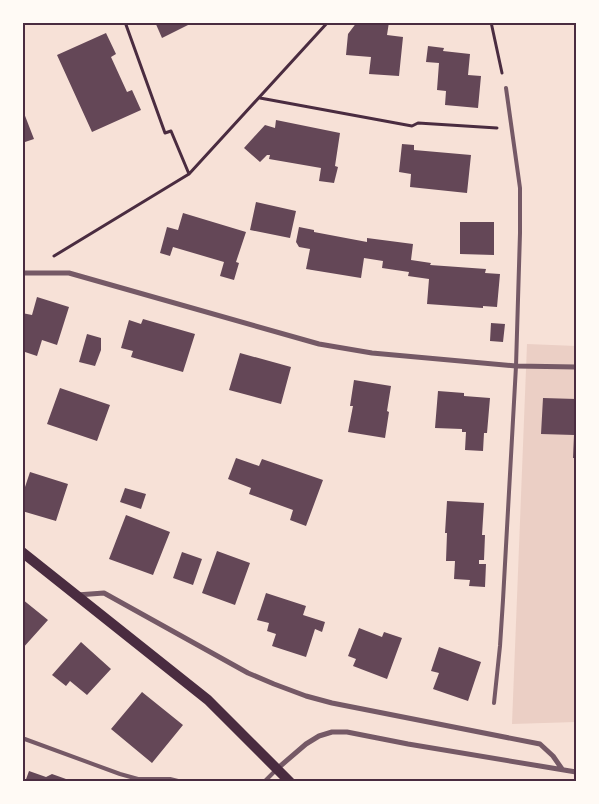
<svg xmlns="http://www.w3.org/2000/svg" width="599" height="804" viewBox="0 0 599 804" font-family="'DM Sans',sans-serif">
<style>
.green{fill:#ebcfc5}
.building{fill:#644757}
.lines{fill:none;stroke-linecap:round;stroke-linejoin:round}
.path{stroke:#4a2c40;stroke-width:3}
.service{stroke:#755966;stroke-width:4}
.minor{stroke:#755966;stroke-width:5}
.secondary{stroke:#4a2c40;stroke-width:10}
.neatline{fill:none;stroke:#4a2c40;stroke-width:2}
</style>
<rect width="100%" height="100%" fill="#f7e1d7"/>
<path class="green" d="M527,344L576,346V722L512,724Z"/>
<path class="building" d="M155,22H194L162,38Z
M357,22H389L387,35L403,37L399,76L369,74L371,57L346,55L348,34Z
M106,33L116,54L111,57L127,92L132,90L141,110L92,132L57,55Z
M428,46L444,48L443,51L470,54L468,75L481,76L478,108L445,105L446,91L437,90L439,63L426,62Z
M22,108L34,139L22,143Z
M276,120L340,133L335,166L338,167L334,183L319,181L321,168L269,159L270,155H267L260,162L244,148L265,125L275,128Z
M402,144L414,145V150L471,155L467,193L410,187L411,174L399,172Z
M256,202L296,211L290,238L250,230Z
M183,213L246,232L236,262L239,263L234,280L220,276L224,262L173,247L170,256L160,253L167,227L178,230Z
M460,222H494V255L460,254Z
M299,227L314,230V232L367,242V238L413,244L411,260L431,263L430,265L486,269L485,273L500,274L497,307L483,306V308L427,304L429,279L408,276L409,272L382,268L383,261L364,258L361,278L306,269L310,249L299,247L296,242Z
M37,297L69,307L57,345L42,340L37,356L22,351V313L32,315Z
M143,319L195,334L183,372L131,357L133,351L121,348L129,320L141,324Z
M491,323L505,324L503,342L490,341Z
M87,334L101,338V350L95,366L79,362Z
M240,353L291,367L281,404L229,390Z
M354,380L391,386L387,411L389,412L385,438L348,432L353,406H350Z
M60,388L110,405L97,441L47,424Z
M438,391L464,393V396L490,398L487,433H484L483,451L465,450L466,432H462V429L435,428Z
M543,398L576,399V458H573L574,435L541,434Z
M236,458L259,466L262,459L323,480L306,526L290,520L293,510L249,494L251,488L228,479Z
M30,472L68,484L56,521L22,511V496Z
M125,488L146,494L141,509L120,502Z
M447,501L484,503L482,535H485L484,560H479V564H486L485,587L469,586L470,580L454,579L455,561H446L447,533H445Z
M126,515L170,532L153,575L109,559Z
M217,551L250,563L235,605L202,593Z
M182,552L202,559L193,585L173,578Z
M266,593L306,606L303,615L325,622L322,632L315,629L306,657L272,646L276,634L267,631L269,623L257,620Z
M22,599L48,620L22,649Z
M359,628L382,637L384,632L402,638L387,679L353,666L356,659L348,656Z
M81,642L111,669L87,695L70,681L66,686L52,675Z
M439,647L481,662L468,701L433,689L439,673L431,671Z
M142,692L183,725L152,763L111,729Z
M29,771L46,777L52,774L66,779L67,782H25Z"/>
<g class="lines">
<path class="path" d="M125,22L165,133L171,131L189,174
M491,22L502,73
M260,98L412,126L418,123L497,128
M54,256L189,174L328,22"/>
<path class="service" d="M494,703L500,646L503,600L516,366L520,233V188L506,88
M22,738L120,774L138,779H170L182,782
M264,782L277,769"/>
<path class="minor" d="M22,274L25,273H69L319,344L372,353L516,366L576,367
M77,595L104,593L248,673L274,684L306,696L332,703L540,744L553,756L562,769
M278,768L306,744L319,736L332,732H347L408,744L576,772"/>
<path class="secondary" d="M22,552L208,700L290,782"/>
</g>
<rect width="599" height="804" fill="none" stroke="#fffaf5" stroke-width="48"/>
<rect x="24" y="24" width="551" height="756" class="neatline"/>
</svg>
